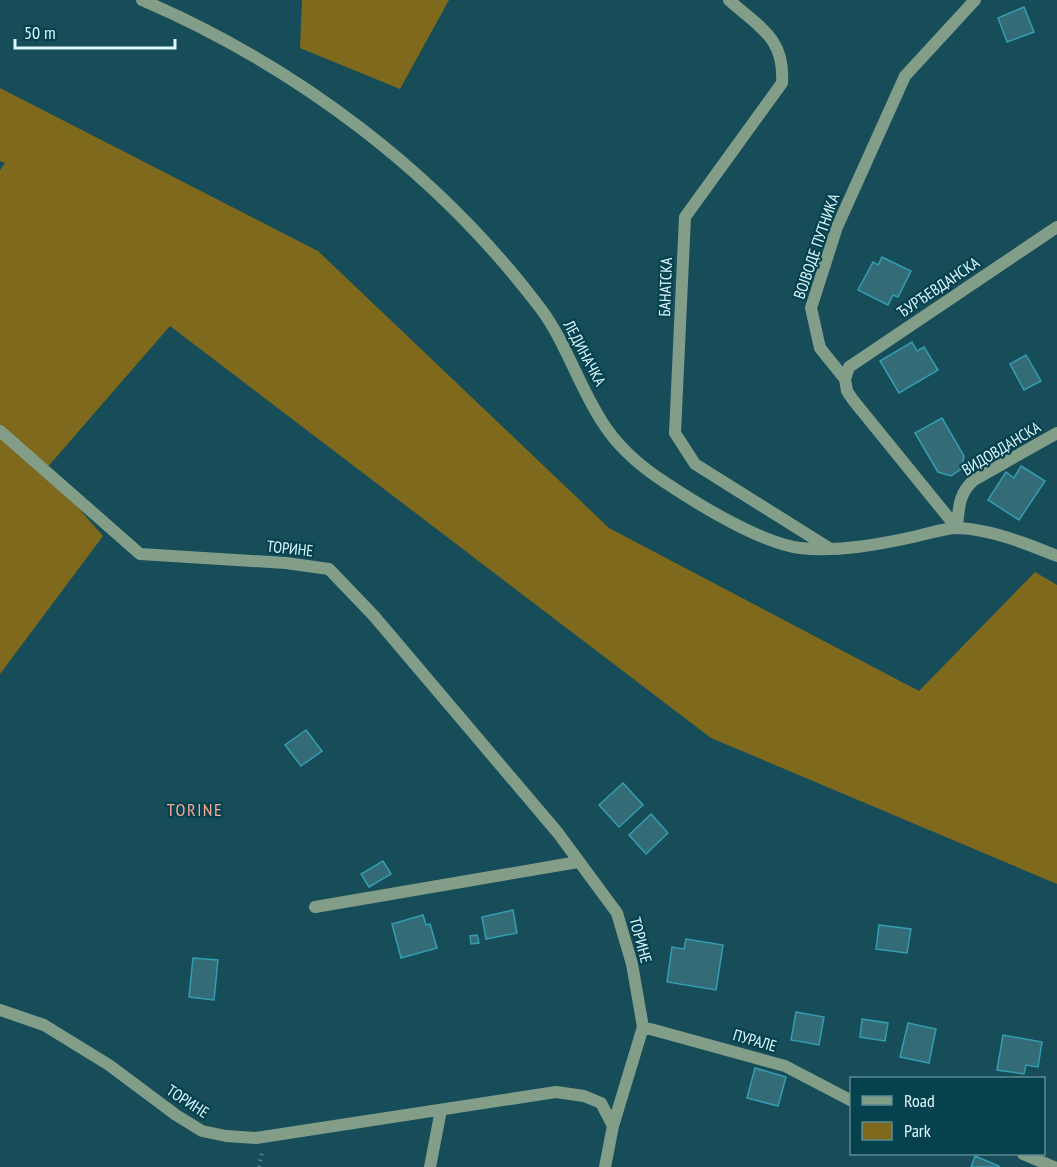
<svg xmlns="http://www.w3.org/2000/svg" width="1057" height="1167" viewBox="0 0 1057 1167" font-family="'PT Sans Narrow',sans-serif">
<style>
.green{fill:#7e691d}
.building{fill:#336b77;stroke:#349db2;stroke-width:1.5}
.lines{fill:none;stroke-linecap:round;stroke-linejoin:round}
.path{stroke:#52808a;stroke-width:4;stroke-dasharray:1.5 4.5;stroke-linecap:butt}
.street{stroke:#829e89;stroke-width:12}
.labels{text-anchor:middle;stroke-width:4.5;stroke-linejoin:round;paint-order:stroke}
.street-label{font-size:16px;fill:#dcf7fe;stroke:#06424d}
.neighbourhood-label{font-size:18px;letter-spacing:1.5px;fill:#faa997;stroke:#06424d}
</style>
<rect width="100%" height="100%" fill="#164d58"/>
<path class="green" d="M302,0H449L400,89L300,48Z
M0,88L318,251L609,528L919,691L1035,572L1057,585V884L711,738L170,326L45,470L103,536L0,674V170L5,163L0,161Z"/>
<path class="building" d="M1024,7L1034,32L1007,42L998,18Z
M882,257L911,271L898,297L893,295L888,305L858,290L873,262L878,265Z
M912,342L917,351L924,347L938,370L899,393L880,361Z
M1026,355L1041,381L1024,390L1010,364Z
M942,418L964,456L961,469L951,476L938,472L915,433Z
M1021,466L1045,481L1019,520L988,500L1006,472L1014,478Z
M306,730L322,751L301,766L285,745Z
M623,783L643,805L619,827L599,805Z
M651,814L668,833L646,854L629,835Z
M383,861L391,874L369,887L361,874Z
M513,910L517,933L486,939L482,917Z
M423,915L426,925L430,924L437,948L401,958L392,924Z
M879,925L911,929L907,953L876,949Z
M477,935L479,943L471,944L470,936Z
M686,939L723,945L716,990L667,982L672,947L684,949Z
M193,958L218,960L214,1000L189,997Z
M796,1012L824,1017L819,1045L791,1040Z
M862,1019L888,1023L885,1041L860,1037Z
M908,1023L936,1029L929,1063L900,1057Z
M1003,1035L1042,1042L1038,1067L1026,1065L1024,1074L997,1070Z
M755,1068L786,1077L778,1106L747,1098Z
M975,1156L999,1166L998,1167H971Z"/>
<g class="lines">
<path class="path" d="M259,1167L262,1152"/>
<path class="street" d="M142,0C298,67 439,174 541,309C566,343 578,384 601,420C616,445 641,467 666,483C699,505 761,543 800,548C837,552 877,545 913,537C927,534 944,528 958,528C990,529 1028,544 1057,556
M729,0C760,28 785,38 782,83L685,217L675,433L695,464L829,548
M845,379L849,367L1057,227
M0,431L140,554L286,563L329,569L374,616L558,833L617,913L632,964L643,1027L613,1126L601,1103L584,1096L556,1092L256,1138L226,1136L202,1131L176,1115L109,1065L44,1025L0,1010
M957,528L853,400L847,391L845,379L820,348L811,308L837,227L905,76L975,0
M957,528C959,508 958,494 974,480L1057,433
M315,907L578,862
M643,1027L785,1066L852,1101
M1023,1154L1054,1167
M430,1167L441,1110
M605,1167L613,1126"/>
</g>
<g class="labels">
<g class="street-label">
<text transform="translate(816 246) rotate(-71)" y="6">ВОЈВОДЕ ПУТНИКА</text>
<text transform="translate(665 287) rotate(-88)" y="6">БАНАТСКА</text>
<text transform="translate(938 287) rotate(-34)" y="6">ЂУРЂЕВДАНСКА</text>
<text transform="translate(585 353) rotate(62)" y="6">ЛЕДИНАЧКА</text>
<text transform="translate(1001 448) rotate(-31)" y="6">ВИДОВДАНСКА</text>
<text transform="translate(290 548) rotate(6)" y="6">ТОРИНЕ</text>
<text transform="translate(641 940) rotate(75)" y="6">ТОРИНЕ</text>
<text transform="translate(755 1040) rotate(16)" y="6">ПУРАЛЕ</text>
<text transform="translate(188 1101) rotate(33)" y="6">ТОРИНЕ</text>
</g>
<g class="neighbourhood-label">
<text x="195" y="816">TORINE</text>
</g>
</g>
<rect x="850" y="1077" width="195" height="78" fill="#06424d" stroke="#5c8a94" stroke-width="1.5"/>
<rect x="862" y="1096" width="30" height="9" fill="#829e89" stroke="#5c8a94" stroke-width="1.5"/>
<text x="904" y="1107" font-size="18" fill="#dcf7fe">Road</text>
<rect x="862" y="1122" width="30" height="18" fill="#7e691d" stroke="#5c8a94" stroke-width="1.5"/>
<text x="904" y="1137" font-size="18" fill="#dcf7fe">Park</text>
<path d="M15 39v9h160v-9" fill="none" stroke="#dcf7fe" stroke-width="3"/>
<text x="24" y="39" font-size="18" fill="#dcf7fe" stroke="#06424d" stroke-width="4.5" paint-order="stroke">50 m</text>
</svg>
